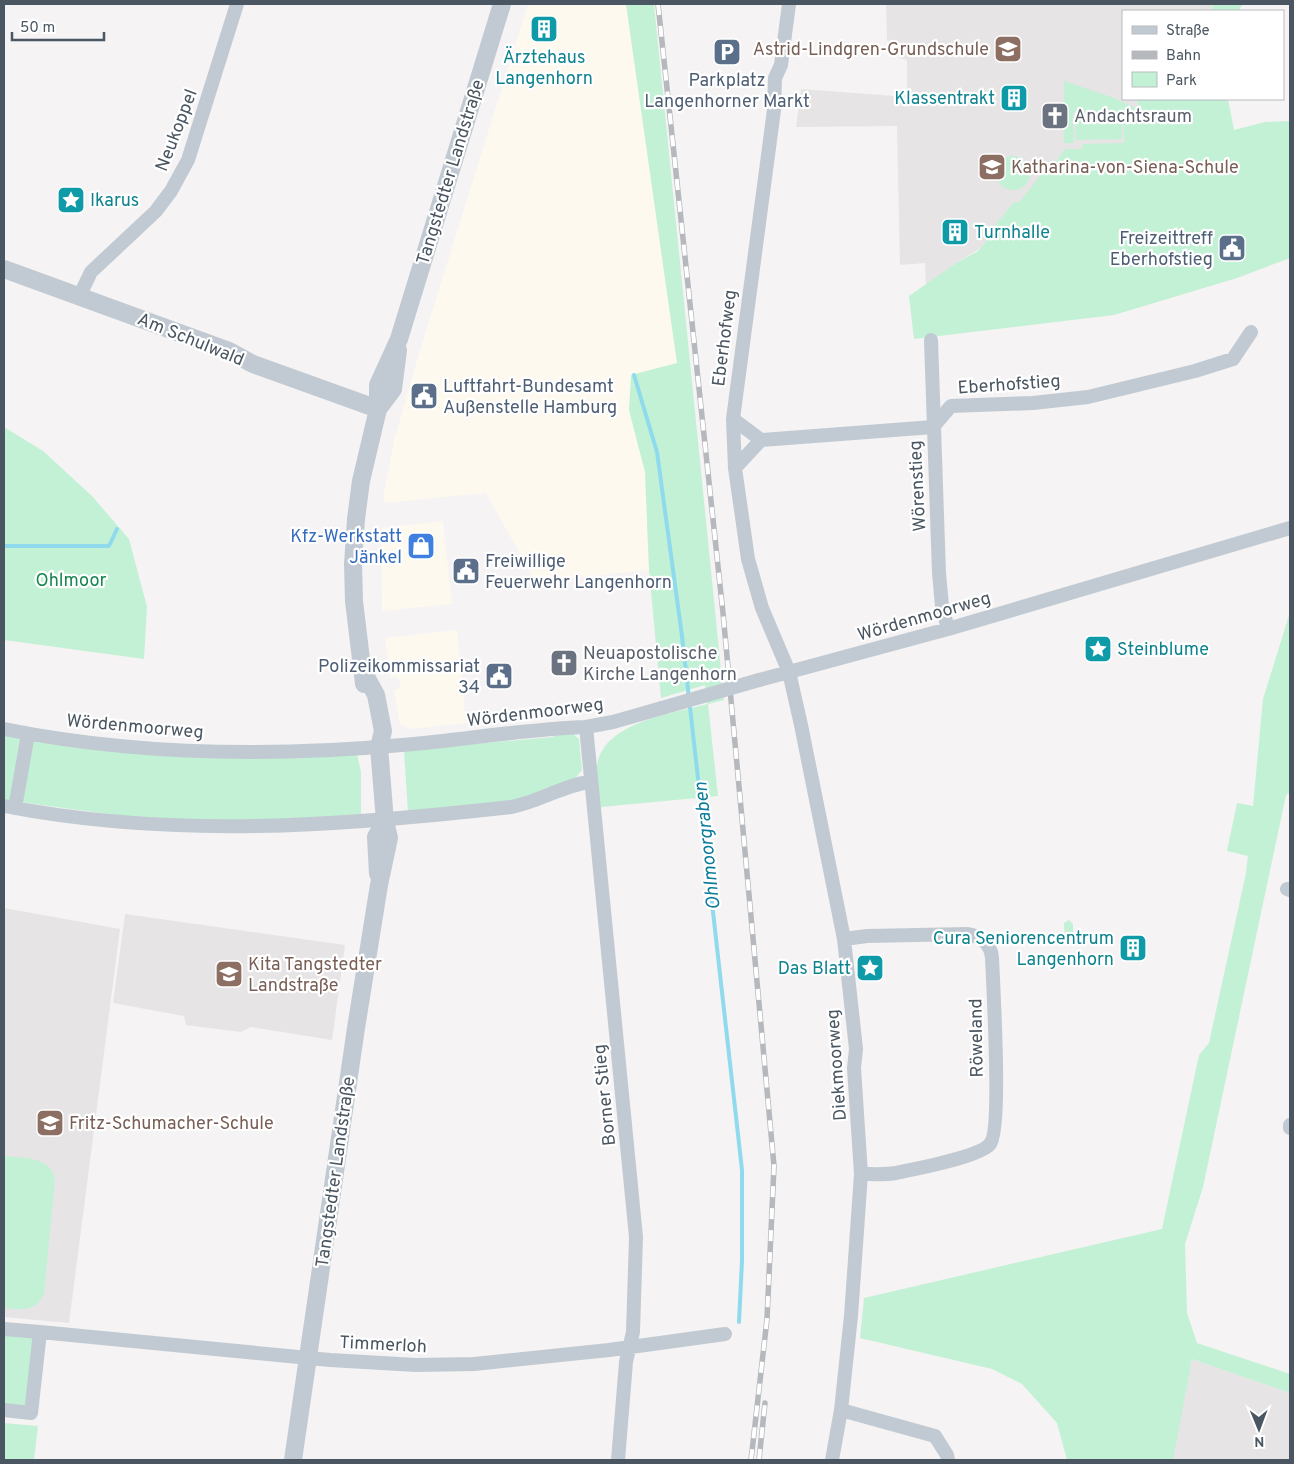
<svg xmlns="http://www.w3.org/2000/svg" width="1294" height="1464" viewBox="0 0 1294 1464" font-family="Overpass,sans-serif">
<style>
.commercial{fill:#fdf9ef}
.education{fill:#e6e4e5}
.green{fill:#c3f1d5}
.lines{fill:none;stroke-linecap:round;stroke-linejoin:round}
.stream{stroke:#90daee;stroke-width:4}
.minor{stroke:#c1cad2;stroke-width:14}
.tertiary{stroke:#c1cad2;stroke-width:18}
.rail-casing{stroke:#b5b8bd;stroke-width:5.5}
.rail{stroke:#fff;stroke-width:4;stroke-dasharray:11;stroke-linecap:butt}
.minor-bridge{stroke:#c1cad2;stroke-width:14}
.labels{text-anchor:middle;stroke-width:4.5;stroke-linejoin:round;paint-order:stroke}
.education-label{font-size:18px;fill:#785e54;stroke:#fff;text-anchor:start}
.culture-label{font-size:18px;fill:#0d838f;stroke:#fff;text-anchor:end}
.service-label{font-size:18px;fill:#4e5e75;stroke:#fff;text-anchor:end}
.worship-label{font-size:18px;fill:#5b616d;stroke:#fff;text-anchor:start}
.street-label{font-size:18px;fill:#4a5661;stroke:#fff}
.shop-label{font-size:18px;fill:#366cbe;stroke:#fff;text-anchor:end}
.park-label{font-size:18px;fill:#17864f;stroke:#fff}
.water-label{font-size:19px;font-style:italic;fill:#0c7c9b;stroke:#fff}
</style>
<rect width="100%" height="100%" fill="#f5f3f3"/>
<path class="commercial" d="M528,4H626L677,363L629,410L645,472L649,570L536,582L486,493L385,503L383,497L394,441L420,350Z
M443,521L452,604L382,611L381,528Z
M457,630L466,723L411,729L400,724L394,690L401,688L398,677L390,678L385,638Z"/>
<path class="education" d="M886,4H1212L1213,11H1123V99H1137L1147,143L955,264L926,286L925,263L900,265L897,126L796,127L801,89L907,97V60L900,58L887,40Z
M4,908L120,929L69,1323L4,1317Z
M125,914L345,945L332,1040L251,1027L241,1032L186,1025L184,1016L113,1003Z
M1192,1359L1290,1393V1460H1170Z"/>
<path class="green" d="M626,4H654L724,700L708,704L718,796L601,807C599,794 595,779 597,766C603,722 672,714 707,704L705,685L661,698L649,570L645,472L629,410L631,375L677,363Z
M1212,4H1242L1239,11H1213Z
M1064,81L1114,98L1138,109L1137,99H1228L1234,130L1265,122L1290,121V258L1237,278L1114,315L914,339L909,296L955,264L978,251L989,238L995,225L1015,201L1019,203L1046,168L1050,170L1065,149H1082V144L1124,143L1123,112L1073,113L1074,143H1064Z
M1122,114V139L1076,140L1075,115Z
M996 173a17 17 0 1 1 34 0a17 17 0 1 1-34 0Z
M4,427L43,451L92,496L129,539L147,607L144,659L4,640Z
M1290,612V792L1286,795L1203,1187L1185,1244L1187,1313L1197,1343L1290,1374V1393L1192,1359L1173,1460H1067L1057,1423L1022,1384L992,1369L860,1338L864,1298L1162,1229L1199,1055L1209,1043L1246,873L1248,856L1227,851L1237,803L1253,806L1263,699Z
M553,732L572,733L579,739L582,770L574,780L523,800L408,813L404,750L553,737Z
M4,735L357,754L361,772V818L226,822L138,818L4,800Z
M1069,920L1073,924V943L1068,945L1065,942L1064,923Z
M4,1156C23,1158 50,1156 55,1179L44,1294C36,1312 21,1310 4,1308Z
M4,1335L33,1338L26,1409L4,1407Z
M4,1423L38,1426L34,1460H4Z"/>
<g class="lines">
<path class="stream" d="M634,375L657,452L682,636L742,1170V1261L739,1322
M4,546H109L117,529"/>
<path class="minor" d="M789,4L781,65L775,78L774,110L733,419L735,468L748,559L762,608L789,672L801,725L844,939L856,1049L854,1068L861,1174L851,1316L841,1410L832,1460
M79,297L91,272L156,211L171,191L188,160L237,4
M931,340L939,573L942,606L948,629
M733,419L761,440L933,427L951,406L1033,403L1088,397L1195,371L1233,359L1251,332
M735,468L761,440
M759,680L948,629L1290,528
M586,727L636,1237L633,1332L626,1362L618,1460
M4,729C134,755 270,757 402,745C464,740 524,729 586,727L613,722L662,708
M4,806C174,839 341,826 511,807C539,802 563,785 590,782
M15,808L28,734
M1287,889L1290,890
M844,939L867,936L967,934C980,936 991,943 992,958C993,984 1002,1131 990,1144C980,1157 914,1169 896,1173C885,1175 872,1174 861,1174
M1290,1125V1128
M4,1329L40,1332
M4,1410L31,1413L40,1332L330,1360L416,1365L474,1364L609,1350L725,1334
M841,1410L935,1436L947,1455L948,1460"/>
<path class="tertiary" d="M4,269L229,351L253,364L378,409
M378,409L393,389L398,350
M364,684L354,601L353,564L356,519L361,481L378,409V385L399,339L502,4
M378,874L376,837L385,821
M293,1460L356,1028L379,885L389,838L385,821L379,747L383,731L376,695L364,673"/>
<defs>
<path id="rail" d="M658,4L723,613L774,1166L767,1319L751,1460
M759,1460L765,1403"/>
</defs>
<use href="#rail" class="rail-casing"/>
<use href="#rail" class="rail"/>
<path class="minor-bridge" d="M662,708L759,680"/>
</g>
<defs>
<symbol id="building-square" viewBox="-11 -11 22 22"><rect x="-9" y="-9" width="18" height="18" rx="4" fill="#0f9aa8" stroke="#fff"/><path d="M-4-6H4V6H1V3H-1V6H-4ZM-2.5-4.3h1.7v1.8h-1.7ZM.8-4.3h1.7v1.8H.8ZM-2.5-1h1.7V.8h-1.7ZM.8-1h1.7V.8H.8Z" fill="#fff"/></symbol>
<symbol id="school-square" viewBox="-11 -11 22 22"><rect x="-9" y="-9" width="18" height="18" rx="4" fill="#8d6e63" stroke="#fff"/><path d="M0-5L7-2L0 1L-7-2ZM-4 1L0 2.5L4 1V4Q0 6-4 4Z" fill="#fff"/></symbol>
<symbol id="parking-square" viewBox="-11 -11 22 22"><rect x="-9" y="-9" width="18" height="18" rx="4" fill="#5c6f8a" stroke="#fff"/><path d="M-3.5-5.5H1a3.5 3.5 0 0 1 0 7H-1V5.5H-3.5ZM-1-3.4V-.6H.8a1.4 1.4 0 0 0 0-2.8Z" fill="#fff"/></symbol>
<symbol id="church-square" viewBox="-11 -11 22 22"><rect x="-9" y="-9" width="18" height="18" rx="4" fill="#6b7280" stroke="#fff"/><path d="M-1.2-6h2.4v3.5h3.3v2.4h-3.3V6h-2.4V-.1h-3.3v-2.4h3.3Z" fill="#fff"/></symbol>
<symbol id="sight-square" viewBox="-11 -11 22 22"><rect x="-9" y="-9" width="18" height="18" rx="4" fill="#0f9aa8" stroke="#fff"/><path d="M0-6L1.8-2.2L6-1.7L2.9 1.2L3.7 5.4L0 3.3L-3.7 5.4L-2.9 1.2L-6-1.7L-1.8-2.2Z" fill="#fff"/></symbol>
<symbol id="civic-square" viewBox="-11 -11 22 22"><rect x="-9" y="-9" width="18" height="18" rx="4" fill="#5c6f8a" stroke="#fff"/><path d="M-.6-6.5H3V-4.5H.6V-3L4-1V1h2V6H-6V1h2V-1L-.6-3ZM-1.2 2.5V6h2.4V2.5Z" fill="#fff"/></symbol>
<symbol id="shop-square" viewBox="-11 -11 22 22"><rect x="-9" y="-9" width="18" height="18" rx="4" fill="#3f7fe0" stroke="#fff"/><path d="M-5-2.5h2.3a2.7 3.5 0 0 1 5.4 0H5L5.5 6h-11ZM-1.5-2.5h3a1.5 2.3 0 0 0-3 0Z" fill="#fff"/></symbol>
</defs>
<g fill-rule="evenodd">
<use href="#building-square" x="528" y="13" width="32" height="32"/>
<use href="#school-square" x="992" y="33" width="32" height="32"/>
<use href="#parking-square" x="711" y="36" width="32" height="32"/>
<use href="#building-square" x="998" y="82" width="32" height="32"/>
<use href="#church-square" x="1039" y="100" width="32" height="32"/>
<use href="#school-square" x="976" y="151" width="32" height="32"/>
<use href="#sight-square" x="55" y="184" width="32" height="32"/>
<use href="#building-square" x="939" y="216" width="32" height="32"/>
<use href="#civic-square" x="1216" y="232" width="32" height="32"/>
<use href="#civic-square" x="408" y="380" width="32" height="32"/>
<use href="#shop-square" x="405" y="530" width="32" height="32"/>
<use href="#civic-square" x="450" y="555" width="32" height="32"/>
<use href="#sight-square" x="1082" y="633" width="32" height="32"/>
<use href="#church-square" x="548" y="647" width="32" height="32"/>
<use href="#civic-square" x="483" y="660" width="32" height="32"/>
<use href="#building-square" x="1117" y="932" width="32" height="32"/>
<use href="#sight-square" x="854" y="952" width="32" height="32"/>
<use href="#school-square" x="213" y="958" width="32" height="32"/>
<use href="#school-square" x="34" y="1107" width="32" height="32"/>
</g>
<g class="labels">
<g class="education-label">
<text x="989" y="55" text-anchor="end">Astrid-Lindgren-Grundschule</text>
<text x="1011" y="173">Katharina-von-Siena-Schule</text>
<text x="248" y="970">Kita Tangstedter<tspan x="248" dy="21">Landstraße</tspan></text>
<text x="69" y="1129">Fritz-Schumacher-Schule</text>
</g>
<g class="culture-label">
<text x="544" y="63" text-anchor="middle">Ärztehaus<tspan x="544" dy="21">Langenhorn</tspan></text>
<text x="995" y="104">Klassentrakt</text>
<text x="90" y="206" text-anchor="start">Ikarus</text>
<text x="974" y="238" text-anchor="start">Turnhalle</text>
<text x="1117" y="655" text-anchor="start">Steinblume</text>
<text x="1114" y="944">Cura Seniorencentrum<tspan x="1114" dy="21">Langenhorn</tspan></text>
<text x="851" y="974">Das Blatt</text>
</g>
<g class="service-label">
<text x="727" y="86" text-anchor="middle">Parkplatz<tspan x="727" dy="21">Langenhorner Markt</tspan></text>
<text x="1213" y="244">Freizeittreff<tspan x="1213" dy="21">Eberhofstieg</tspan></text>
<text x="443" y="392" text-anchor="start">Luftfahrt-Bundesamt<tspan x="443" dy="21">Außenstelle Hamburg</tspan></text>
<text x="485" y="567" text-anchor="start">Freiwillige<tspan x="485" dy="21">Feuerwehr Langenhorn</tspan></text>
<text x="480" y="672">Polizeikommissariat<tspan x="480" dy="21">34</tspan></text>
</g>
<g class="worship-label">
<text x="1074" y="122">Andachtsraum</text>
<text x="583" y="659">Neuapostolische<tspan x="583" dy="21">Kirche Langenhorn</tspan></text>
</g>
<g class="street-label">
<text transform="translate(176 130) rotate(-69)" y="6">Neukoppel</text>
<text transform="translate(450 172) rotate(-73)" y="6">Tangstedter Landstraße</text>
<text transform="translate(724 338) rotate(-83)" y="6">Eberhofweg</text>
<text transform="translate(191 339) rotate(22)" y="6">Am Schulwald</text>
<text transform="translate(1009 384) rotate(-4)" y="6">Eberhofstieg</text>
<text transform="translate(917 486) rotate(-93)" y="6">Wörenstieg</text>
<text transform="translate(924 616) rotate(-16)" y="6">Wördenmoorweg</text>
<text transform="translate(535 712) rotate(-7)" y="6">Wördenmoorweg</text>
<text transform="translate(135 726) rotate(5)" y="6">Wördenmoorweg</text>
<text transform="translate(976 1038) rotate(-91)" y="6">Röweland</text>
<text transform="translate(836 1065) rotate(-94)" y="6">Diekmoorweg</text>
<text transform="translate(604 1095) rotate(-96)" y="6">Borner Stieg</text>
<text transform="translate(335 1172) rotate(-82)" y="6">Tangstedter Landstraße</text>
<text transform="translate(383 1344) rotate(3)" y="6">Timmerloh</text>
</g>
<g class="shop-label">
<text x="402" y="542">Kfz-Werkstatt<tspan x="402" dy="21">Jänkel</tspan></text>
</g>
<g class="park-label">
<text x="71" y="586">Ohlmoor</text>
</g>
<g class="water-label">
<text transform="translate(706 846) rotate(-96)" y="7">Ohlmoorgraben</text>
</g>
</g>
<rect width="1294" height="1464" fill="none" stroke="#4a5661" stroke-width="10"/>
<rect x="1122" y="10" width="162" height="90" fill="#ffffff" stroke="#b7bbc0"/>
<rect x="1132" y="26" width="25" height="8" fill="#c1cad2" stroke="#b7bbc0"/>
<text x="1166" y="35" font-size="15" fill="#4a5661">Straße</text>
<rect x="1132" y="51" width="25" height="8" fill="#b5b8bd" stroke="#b7bbc0"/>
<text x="1166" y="60" font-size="15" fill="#4a5661">Bahn</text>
<rect x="1132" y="72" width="25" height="15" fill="#c3f1d5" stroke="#b7bbc0"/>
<text x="1166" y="85" font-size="15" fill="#4a5661">Park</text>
<g transform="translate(1259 1429) rotate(179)" stroke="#ffffff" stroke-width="4" paint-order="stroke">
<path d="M0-4L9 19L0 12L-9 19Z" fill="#4a5661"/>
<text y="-8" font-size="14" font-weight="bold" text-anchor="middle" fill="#4a5661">N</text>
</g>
<path d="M12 32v8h92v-8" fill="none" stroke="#4a5661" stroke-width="2.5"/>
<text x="20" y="32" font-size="15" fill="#4a5661" stroke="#ffffff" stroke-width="4" paint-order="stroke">50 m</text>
</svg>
